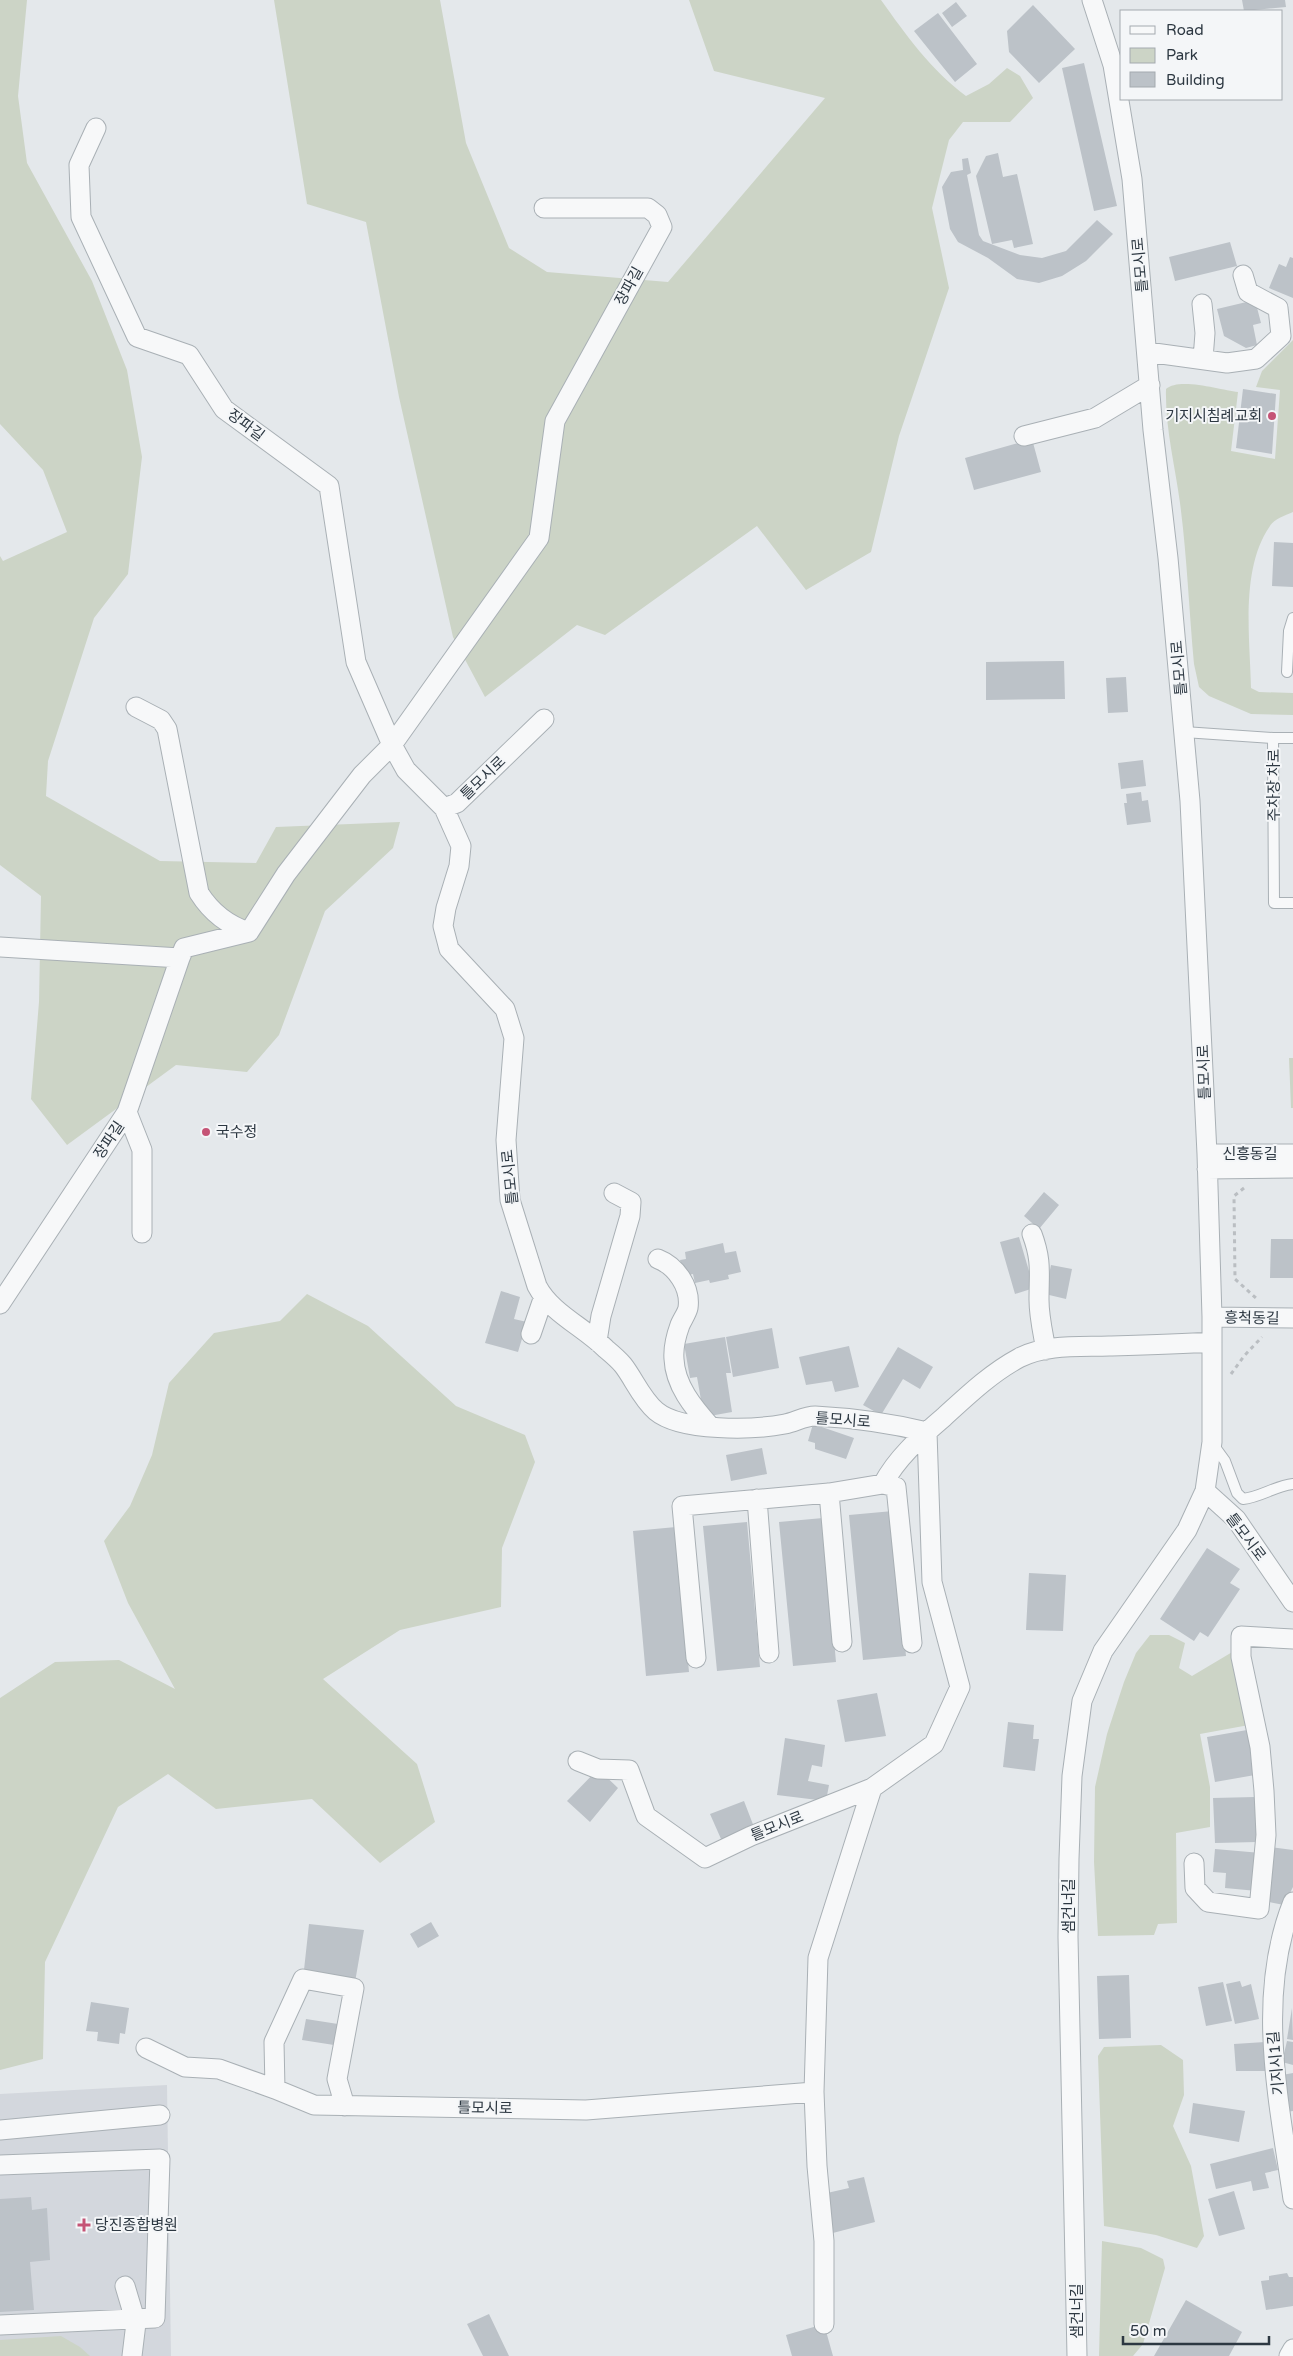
<svg xmlns="http://www.w3.org/2000/svg" width="1293" height="2356" viewBox="0 0 1293 2356" font-family="'Varela Round','Noto Sans KR',sans-serif">
<style>
.built{fill:#d3d7dd}
.green{fill:#ccd4c6}
.building{fill:#bcc2c8}
.lines{fill:none;stroke-linecap:round;stroke-linejoin:round}
.service-casing{stroke:#a9b0b5;stroke-width:12}
.minor-casing{stroke:#a9b0b5;stroke-width:21}
.path{stroke:#babec2;stroke-width:3;stroke-dasharray:4 4;stroke-linecap:butt}
.service{stroke:#f7f8f9;stroke-width:10}
.minor{stroke:#f7f8f9;stroke-width:19}
.poi-dot{fill:#c55476;stroke:#f4f6f8;stroke-width:2}
.labels{text-anchor:middle;stroke-width:4;stroke-linejoin:round;paint-order:stroke}
.street-label{font-size:15px;fill:#2d3842;stroke:#f4f6f8}
.poi-label{font-size:15px;fill:#2d3842;stroke:#f4f6f8;text-anchor:start}
</style>
<rect width="100%" height="100%" fill="#e4e8eb"/>
<path class="built" d="M167,2085L171,2356H0V2094Z"/>
<path class="green" d="M0,0H27L18,96L27,163L92,281L127,370L142,457L128,574L94,618L48,761L46,796L160,861L256,863L276,827L400,822L393,848L325,911L279,1035L247,1072L176,1065L67,1145L31,1099L39,1002L41,896L0,865V556L3,561L67,532L43,470L0,424Z
M274,0H440L466,143L509,248L547,272L668,282L825,98L714,71L689,0H881C906,35 931,70 966,96L989,84L1007,68L1020,76L1033,98L1010,122H963L949,140L932,208L949,288L899,436L871,552L806,590L757,526L605,635L577,625L485,697L453,637L399,397L366,222L307,204Z
M1293,340V512C1286,515 1274,519 1270,526C1240,569 1250,638 1251,688L1259,692L1293,693V715L1251,714L1209,696L1199,687L1194,664C1189,610 1187,556 1180,503C1175,465 1165,428 1166,389C1179,377 1221,390 1238,392L1231,451L1275,459L1280,390L1256,387L1262,371Z
M1289,1058H1293V1108H1291Z
M307,1294L368,1326L456,1406L525,1435L535,1462L502,1548L501,1607L400,1630L323,1679L417,1764L435,1822L380,1863L312,1799L216,1809L168,1774L118,1807L45,1962L43,2059L0,2070V1698L55,1662L119,1660L175,1689L128,1603L104,1541L130,1506L152,1455L169,1383L214,1333L280,1321Z
M1150,1635H1169L1185,1643L1179,1668L1192,1676L1234,1651L1249,1725L1200,1734L1210,1787V1827L1176,1833L1177,1923L1158,1924L1154,1935L1098,1936L1094,1862L1095,1787L1107,1734L1124,1682L1136,1653Z
M1161,2045L1183,2060L1184,2095L1173,2126L1191,2166L1204,2236L1197,2248L1156,2235L1104,2226L1098,2056L1104,2047Z
M1102,2241L1141,2248L1163,2259L1165,2268L1143,2344L1133,2356H1099Z
M61,2336L80,2347L90,2356H0V2340Z"/>
<path class="building" d="M1242,0H1285L1286,7L1244,11Z
M956,2L967,16L952,27L942,13Z
M1033,5L1075,49L1039,83L1009,52L1007,31Z
M938,13L977,64L955,82L914,31Z
M1084,63L1117,206L1094,211L1062,68Z
M998,153L1003,177L1017,174L1033,244L1014,248L1012,240L992,244L976,176L986,156Z
M968,158L971,173L967,175L979,235L983,241L1020,255L1042,258L1066,251L1097,220L1113,234L1086,261L1062,276L1039,283L1017,279L988,258L958,242L950,229L942,187L951,172L963,170L962,159Z
M1230,242L1237,266L1175,281L1169,257Z
M1290,257L1293,258V298L1269,288L1279,264L1286,267Z
M1255,300L1261,323L1253,325L1257,345L1246,348L1224,336L1217,309Z
M1243,389L1276,394L1272,454L1236,448Z
M1032,439L1041,472L974,490L965,458Z
M1274,542L1293,543V587L1272,586Z
M1064,661L1065,699L986,700V662Z
M1126,677L1128,712L1108,713L1106,678Z
M1143,760L1146,786L1121,789L1118,763Z
M1141,792L1142,801L1148,800L1151,822L1127,825L1124,803H1127L1126,794Z
M1044,1192L1059,1205L1039,1229L1024,1216Z
M1019,1237L1034,1288L1015,1294L1000,1242Z
M1271,1239H1293V1278H1270Z
M723,1243L725,1253L736,1251L741,1272L728,1275L729,1279L710,1283L709,1280L695,1283L693,1274L684,1276L680,1260L686,1259L685,1252Z
M1051,1265L1072,1269L1066,1299L1045,1294Z
M501,1291L520,1297L514,1319L527,1322L518,1352L485,1343Z
M772,1328L779,1368L733,1377L726,1337Z
M725,1337L731,1373H726L732,1412L704,1417L697,1377L690,1378L684,1344Z
M849,1346L859,1387L835,1392L832,1381L806,1385L799,1357Z
M898,1347L933,1367L920,1389L903,1379L881,1415L863,1405Z
M813,1424L854,1438L846,1459L815,1449V1443L808,1441Z
M762,1448L767,1474L731,1481L726,1455Z
M893,1511L906,1656L863,1660L849,1515Z
M823,1518L836,1662L793,1666L779,1522Z
M747,1522L760,1667L717,1671L703,1526Z
M676,1527L689,1672L646,1676L633,1531Z
M1207,1548L1240,1569L1230,1583L1240,1589L1208,1637L1200,1632L1194,1641L1160,1619Z
M1029,1573L1066,1575L1063,1631L1026,1630Z
M877,1693L886,1736L845,1742L837,1700Z
M1008,1722L1034,1725L1033,1739H1039L1035,1771L1003,1767Z
M1247,1730L1255,1775L1215,1782L1207,1737Z
M785,1738L825,1745L822,1767L812,1765L808,1781L829,1785L826,1801L777,1795Z
M598,1769L618,1788L590,1822L567,1801Z
M1255,1797L1257,1842L1215,1843L1213,1798Z
M744,1801L754,1827L725,1848L710,1814Z
M1270,1847L1293,1850V1887L1284,1905L1264,1901Z
M1215,1849L1261,1853L1257,1891L1225,1888L1226,1873L1213,1872Z
M431,1922L439,1936L418,1948L410,1934Z
M309,1924L364,1930L354,1988L303,1979Z
M1129,1975L1131,2038L1099,2039L1097,1976Z
M1240,1981L1242,1987L1251,1984L1259,2019L1235,2024L1226,1984Z
M1223,1982L1232,2021L1206,2026L1198,1987Z
M91,2002L129,2008L125,2034L120,2033L119,2044L97,2041L98,2032L86,2031Z
M1292,2008L1293,2040L1287,2039Z
M306,2019L338,2024L334,2045L302,2040Z
M1287,2041L1293,2042V2065L1282,2062Z
M1265,2042L1268,2071H1236L1234,2044Z
M1293,2073V2111L1286,2112L1282,2075Z
M1193,2103L1245,2111L1239,2142L1189,2133Z
M1273,2148L1278,2170L1265,2173L1269,2188L1253,2191L1251,2181L1216,2189L1210,2164Z
M864,2177L875,2222L829,2234L827,2193L849,2188L847,2181Z
M1234,2191L1245,2229L1219,2236L1208,2199Z
M31,2197L32,2210L47,2208L50,2260L30,2262L34,2310L0,2312V2199Z
M1287,2273L1289,2277H1293V2306L1266,2310L1261,2281L1269,2280V2276Z
M1186,2300L1242,2332L1229,2356H1154Z
M489,2314L509,2356H483L467,2324Z
M824,2324L833,2356H792L786,2335Z"/>
<g class="lines">
<defs>
<path id="service" d="M1287,672L1289,631L1293,618
M1184,732L1273,738L1274,903H1293
M1273,738H1293
M1212,1443L1225,1461L1237,1493L1243,1499C1261,1497 1275,1486 1293,1484"/>
<path id="minor" d="M96,128L79,165L81,217L137,337L189,355L224,409L329,486L356,662L392,745L406,770L444,808L461,846L459,866L446,908L443,926L449,949L505,1009L514,1038L506,1140L510,1200L537,1286C551,1313 584,1327 606,1349C612,1354 618,1359 623,1365C634,1379 641,1398 656,1411C681,1432 754,1430 785,1424C795,1422 805,1416 815,1416C853,1418 890,1423 927,1432L932,1582L960,1687L934,1744L872,1788L818,1958L814,2092L586,2110L314,2105L275,2089L274,2042L303,1979L354,1988L337,2079L345,2106
M1202,304L1205,333L1203,359
M1147,352L1227,363L1256,359L1281,336L1278,308L1248,292L1243,275
M1024,436L1095,418L1150,385
M136,707L161,720L167,729L199,893C211,912 227,925 249,932
M444,808L457,803L544,719
M0,947L180,958L184,948L249,932L286,874L362,775L392,745L539,538L555,421L662,227L657,215L648,208H544
M127,1112L142,1150V1233
M1207,1154H1293
M1207,1169L1293,1168
M1032,1234C1042,1261 1039,1272 1039,1300C1039,1317 1043,1333 1046,1350
M658,1259C676,1266 691,1287 688,1308C687,1313 682,1320 680,1325C676,1336 673,1347 674,1359C675,1385 693,1407 710,1426
M0,1304L127,1112L180,958
M1212,1317L1293,1318
M531,1334L543,1299
M597,1341L601,1316L630,1216L631,1202L614,1193
M1205,1491L1236,1519L1293,1602
M829,1493L842,1642
M757,1499L769,1653
M912,1643L896,1487L883,1484C898,1456 921,1437 944,1417C967,1396 991,1373 1019,1358C1045,1344 1080,1347 1109,1346C1143,1345 1178,1344 1212,1342
M696,1658L682,1506L829,1493L883,1484
M578,1761L598,1769L629,1770L646,1816L705,1858L751,1836L872,1788
M1194,1863L1195,1888L1208,1902L1259,1909L1266,1835L1264,1791L1260,1747L1241,1657V1636L1293,1639
M1293,1902C1255,1997 1279,2101 1293,2199
M146,2048L185,2067L219,2069L275,2089
M814,2092L817,2166L824,2241V2324
M0,2130L160,2115
M0,2165L160,2159L155,2318L0,2325
M125,2286L136,2323L132,2356
M1077,2356L1068,1937L1069,1859L1072,1776L1082,1701L1103,1651L1187,1530L1205,1491L1212,1442V1317L1207,1154L1190,801L1168,558L1153,430L1132,179L1113,65L1092,0
M1289,2356L1293,2349"/>
</defs>
<use href="#service" class="service-casing"/>
<use href="#minor" class="minor-casing"/>
<path class="path" d="M1244,1188L1234,1196L1235,1279L1257,1299
M1231,1374L1244,1356L1262,1337"/>
<use href="#service" class="service"/>
<use href="#minor" class="minor"/>
</g>
<g class="poi-dot">
<circle cx="1272" cy="416" r="5"/>
<circle cx="206" cy="1132" r="5"/>
<path d="M81.5 2217.5h5v5h5v5h-5v5h-5v-5h-5v-5h5z"/>
</g>
<g class="labels">
<g class="street-label">
<text transform="translate(1140 265) rotate(-95)" y="5">틀모시로</text>
<text transform="translate(629 286) rotate(-61)" y="5">장파길</text>
<text transform="translate(246 425) rotate(37)" y="5">장파길</text>
<text transform="translate(1179 668) rotate(-95)" y="5">틀모시로</text>
<text transform="translate(483 778) rotate(-44)" y="5">틀모시로</text>
<text transform="translate(1274 785) rotate(-90)" y="5">주차장 차로</text>
<text transform="translate(1204 1072) rotate(-92)" y="5">틀모시로</text>
<text transform="translate(109 1140) rotate(-56)" y="5">장파길</text>
<text x="1250" y="1159">신흥동길</text>
<text transform="translate(510 1177) rotate(-96)" y="5">틀모시로</text>
<text transform="translate(1252 1318) rotate(1)" y="5">흥척동길</text>
<text transform="translate(843 1420) rotate(4)" y="5">틀모시로</text>
<text transform="translate(1246 1537) rotate(53)" y="5">틀모시로</text>
<text transform="translate(777 1826) rotate(-22)" y="5">틀모시로</text>
<text transform="translate(1069 1906) rotate(-90)" y="5">샘건너길</text>
<text transform="translate(1276 2063) rotate(-95)" y="5">기지시1길</text>
<text transform="translate(485 2108) rotate(1)" y="5">틀모시로</text>
<text transform="translate(1077 2311) rotate(-90)" y="5">샘건너길</text>
</g>
<g class="poi-label">
<text x="1262" y="421" text-anchor="end">기지시침례교회</text>
<text x="216" y="1137">국수정</text>
<text x="95" y="2230">당진종합병원</text>
</g>
</g>
<rect x="1120" y="10" width="162" height="90" fill="#f4f6f8" stroke="#a4aaaf"/>
<rect x="1130" y="26" width="25" height="8" fill="#f7f8f9" stroke="#a4aaaf"/>
<text x="1166" y="35" font-size="15" fill="#2d3842">Road</text>
<rect x="1130" y="48" width="25" height="15" fill="#ccd4c6" stroke="#a4aaaf"/>
<text x="1166" y="60" font-size="15" fill="#2d3842">Park</text>
<rect x="1130" y="72" width="25" height="15" fill="#bcc2c8" stroke="#a4aaaf"/>
<text x="1166" y="85" font-size="15" fill="#2d3842">Building</text>
<path d="M1123 2336v8h146v-8" fill="none" stroke="#2d3842" stroke-width="2.5"/>
<text x="1130" y="2336" font-size="15" fill="#2d3842" stroke="#f4f6f8" stroke-width="4" paint-order="stroke">50 m</text>
</svg>
